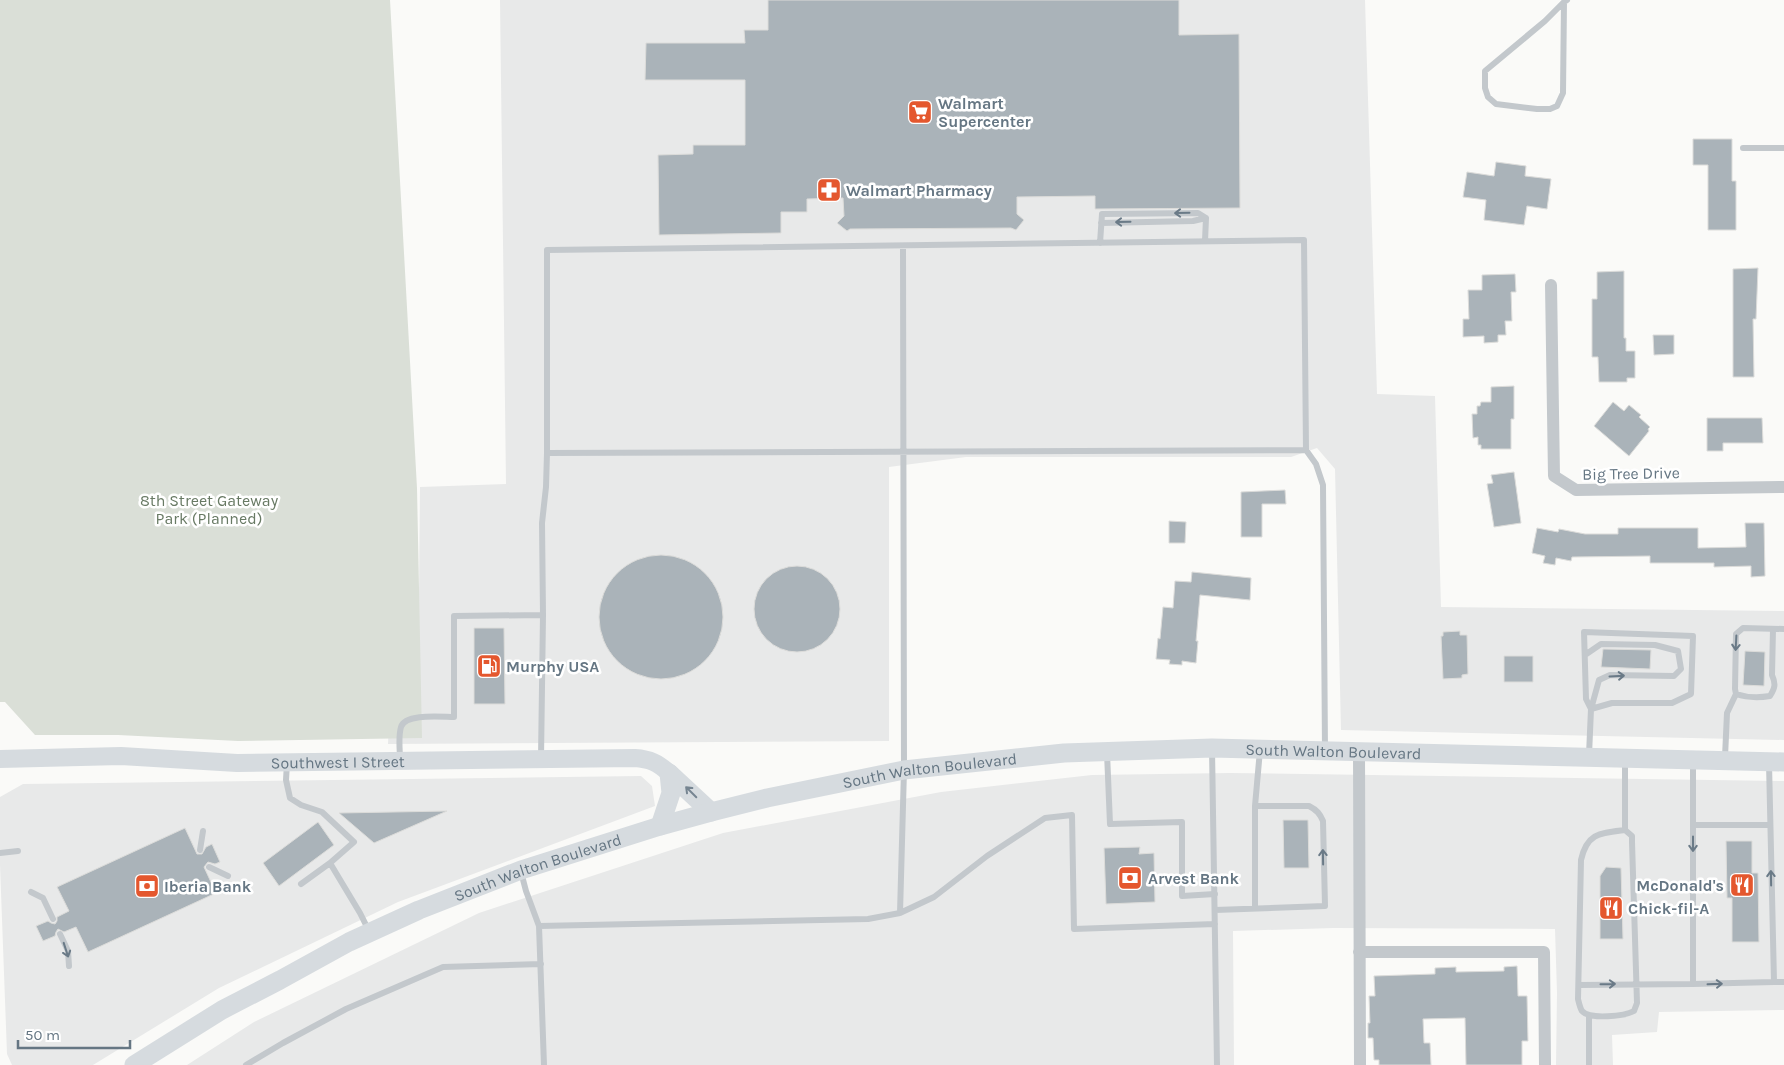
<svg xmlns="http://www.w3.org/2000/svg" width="1784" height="1065" viewBox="0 0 1784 1065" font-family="Karla,sans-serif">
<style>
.built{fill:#e8e9e9}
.green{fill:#dadfd7}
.building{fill:#aab3b9;stroke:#dcdcda}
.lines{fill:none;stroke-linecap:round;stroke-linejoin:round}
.lane{stroke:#c3c8cc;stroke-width:6}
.street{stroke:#c3c8cc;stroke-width:12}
.secondary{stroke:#d6dbdf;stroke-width:18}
.primary{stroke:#d6dbdf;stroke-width:19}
.oneway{stroke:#6a7a87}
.oneway2{stroke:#768591}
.labels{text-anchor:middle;stroke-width:5;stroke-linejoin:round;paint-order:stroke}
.poi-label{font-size:16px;font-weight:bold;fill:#657683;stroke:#fff;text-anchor:start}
.street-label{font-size:16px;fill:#657683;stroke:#fff}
.park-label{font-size:16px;fill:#687a64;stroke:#fff}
</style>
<rect width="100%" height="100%" fill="#fafaf8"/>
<path class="built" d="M500,0H1365L1377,394L1435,396L1441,607L1784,611V740L1341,730L1335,469L1317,448L1291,457H966L889,467V741L388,744L390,698H418L420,487L506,484Z
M1230,773L1784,781V1010L1659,1012L1657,1032L1612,1035L1613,1065H1556L1557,993L1555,929L1333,928L1233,931L1234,1065H187L254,1022L479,913L723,833L941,792L1092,775Z
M641,776L652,786L655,806L398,902L219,988L93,1065H12L7,1054L0,865V797L23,784Z"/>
<path class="green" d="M0,0H390L417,488L422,738L238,741L118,735H35L5,702H0Z"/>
<path class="building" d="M768,0H1179V35L1239,34L1240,208L1095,209V196L1017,197V214L1024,220L1016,230L1011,228L850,229L847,231L837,223L844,216L843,198L807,199V212H781V233L659,235L658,155L693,154V145H745V80H645L646,43H745L744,30H768Z
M1693,139H1732V181H1736V230H1708V165H1693Z
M1496,162L1526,166L1525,176L1551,179L1547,209L1527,206L1524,225L1484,220L1486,200L1463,197L1467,172L1494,176Z
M1758,268L1756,319H1753L1754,377H1733V269Z
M1624,271V338H1626V351H1635V378H1627V382H1599L1598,357H1592V299H1597V272Z
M1515,274L1516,292H1511L1512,321H1505L1506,335H1498V342L1484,343V336L1463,337V319H1469L1468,290H1482V275Z
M1653,335H1674V354L1654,355Z
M1514,386V419H1511V449H1481V445H1478V437L1473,438L1472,414H1477V406H1480L1481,402H1491V387Z
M1613,402L1624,411L1629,405L1641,415L1639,417L1650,427L1648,429L1649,431L1629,456L1594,426Z
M1707,418H1762L1763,443H1723V451H1707Z
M1514,472L1521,523L1494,527L1487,484L1493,483L1491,475Z
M1285,490L1286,504H1262V537H1241V492Z
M1169,521L1186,522L1185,543H1169Z
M1745,523H1764L1765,576L1751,577V566L1714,567V563H1650V556L1572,557L1571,561L1556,558L1555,565L1543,563L1545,556L1532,553L1537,528L1558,532L1559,529L1585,534H1618V528H1698V548L1746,547Z
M599 617a62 62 0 1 1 124 0a62 62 0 1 1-124 0Z
M754 609a43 43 0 1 1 86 0a43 43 0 1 1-86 0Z
M1192,572L1251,578L1250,600L1200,595L1196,641H1198L1196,663L1182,661V665L1169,664L1170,660L1156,659L1158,638L1160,639L1163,607L1173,608L1175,581L1191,582Z
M474,628H504L505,704H474Z
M1460,631V635H1467L1468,674L1462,675V678L1443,679L1441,636H1443V632Z
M1603,649L1651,650L1650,669L1601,667Z
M1745,651L1765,652L1764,686L1743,685Z
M1504,656H1533V682H1504Z
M447,811L374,843L339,813Z
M1283,820H1308L1309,868H1284Z
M318,822L334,845L279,886L263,863Z
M185,828L197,854H202L206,847L212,844L220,862L215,864L208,862L204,867L216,893L88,952L76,927L64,932L58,929L56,932L55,936L43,941L36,926L48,921L51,923L55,924L57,921V917L69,911L57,887Z
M1726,841H1752V873H1758L1759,942H1732V898H1727Z
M1140,847L1139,854L1154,853L1155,902L1106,904L1104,848Z
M1606,867L1621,868L1623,939H1600V876Z
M1517,966L1518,996H1527L1528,1041H1522V1065H1466L1465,1018L1423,1019L1424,1043H1430L1431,1065H1379V1060H1374L1373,1038H1368V1023H1370L1369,996H1375L1374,976L1435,974V968L1456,967V972L1504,971V967Z"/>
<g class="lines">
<path class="lane" d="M1564,2L1563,93L1557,106L1550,109H1537L1496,104L1488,97L1485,88V71L1545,21L1564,2L1567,0
M1743,148H1784
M1101,223L1193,221L1206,218
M1100,243L1102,214L1198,213L1206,218L1205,241
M547,453L1306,450
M1773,629L1772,675C1776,684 1775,688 1770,696C1758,698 1748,698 1736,694L1735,689L1736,634L1743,628L1784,629
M1585,655L1601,644L1655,645L1678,651L1681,669L1674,676L1610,675L1599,680L1591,709
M1212,749L1217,1065
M1107,753L1110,824L1182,822V896L1215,894
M1589,755L1591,709L1612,703H1672L1691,694L1693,636L1584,632L1586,699L1591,709
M1725,757L1727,713L1736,694
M541,758L543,615L542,523L546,487L547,453V250L1304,240L1306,450L1316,464L1323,485L1325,750
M400,760C400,749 398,737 401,727C405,713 442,717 454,717V616L543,615
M1693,762V984L1774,982L1769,763
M287,763L286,780L290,798L301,805L322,812L354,842L330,863L360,913L369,931
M1693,825H1770
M1625,830L1632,836V842L1637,1003L1634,1011C1625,1016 1590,1020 1582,1011C1580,1008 1579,1003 1578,999L1581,860C1587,833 1600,833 1625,830Z
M1625,830V760
M200,850L203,831
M0,853L18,851
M209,867L228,876
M521,872L526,891L539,926L544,1065
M301,884L330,863
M31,892L43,898L53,919
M1255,908V806L1260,750
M1215,910L1325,906L1323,821C1320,814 1317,810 1309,806H1255
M900,913L904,770L903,246
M539,926L868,919L900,913L934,897L987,856L1045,818L1072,815L1074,929L1215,924
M60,934L68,951L69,966
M1774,982H1784
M1579,985L1693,984
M1589,1015V1065
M246,1065L283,1043L346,1009L443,967L541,964"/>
<path class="street" d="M1551,285L1554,476L1576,490L1784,487
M1359,751L1360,1065
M1359,952H1544L1545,1065"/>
<path class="secondary" id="s1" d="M0,759L121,756L237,763L635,758C650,759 658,763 669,773"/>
<g class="primary">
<path d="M669,773L711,812"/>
<path d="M660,826L671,793L669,773"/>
<path id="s2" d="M134,1065L222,1010L280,980L349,942L419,910L521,870L660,826L711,812L767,798L904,770L1064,753L1212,748L1784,762"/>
</g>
</g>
<defs><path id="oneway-shaft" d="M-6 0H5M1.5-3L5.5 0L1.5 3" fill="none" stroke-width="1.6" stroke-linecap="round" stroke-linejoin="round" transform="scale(1.25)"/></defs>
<g class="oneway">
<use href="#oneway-shaft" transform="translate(1182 213) rotate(179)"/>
<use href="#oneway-shaft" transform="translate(1123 222) rotate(179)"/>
<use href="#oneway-shaft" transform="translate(1736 643) rotate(93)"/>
<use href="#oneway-shaft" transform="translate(1617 676) rotate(-3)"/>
<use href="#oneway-shaft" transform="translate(1693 844) rotate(90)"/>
<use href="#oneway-shaft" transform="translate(1323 857) rotate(-91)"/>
<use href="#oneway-shaft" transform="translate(1771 878) rotate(-91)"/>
<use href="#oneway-shaft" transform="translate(66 950) rotate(72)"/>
<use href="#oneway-shaft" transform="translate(1608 984) rotate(-1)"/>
<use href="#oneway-shaft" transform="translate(1715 984) rotate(-2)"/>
</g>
<use class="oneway2" href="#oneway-shaft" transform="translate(691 792) rotate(-135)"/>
<defs>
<symbol id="supermarket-square" viewBox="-11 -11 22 22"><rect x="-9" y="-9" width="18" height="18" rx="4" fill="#e4572e" stroke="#fff"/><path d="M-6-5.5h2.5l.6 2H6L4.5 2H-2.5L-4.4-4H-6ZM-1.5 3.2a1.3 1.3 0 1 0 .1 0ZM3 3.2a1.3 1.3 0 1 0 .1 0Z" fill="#fff"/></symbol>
<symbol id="pharmacy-square" viewBox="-11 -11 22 22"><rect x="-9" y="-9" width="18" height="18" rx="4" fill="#e4572e" stroke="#fff"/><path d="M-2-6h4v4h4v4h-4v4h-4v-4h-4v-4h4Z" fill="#fff"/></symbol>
<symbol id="fuel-square" viewBox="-11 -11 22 22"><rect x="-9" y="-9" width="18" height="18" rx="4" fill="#e4572e" stroke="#fff"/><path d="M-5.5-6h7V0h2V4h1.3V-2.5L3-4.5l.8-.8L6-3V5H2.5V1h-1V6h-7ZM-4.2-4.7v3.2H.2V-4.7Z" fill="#fff"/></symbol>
<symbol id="bank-square" viewBox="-11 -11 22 22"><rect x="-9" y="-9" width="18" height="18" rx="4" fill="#e4572e" stroke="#fff"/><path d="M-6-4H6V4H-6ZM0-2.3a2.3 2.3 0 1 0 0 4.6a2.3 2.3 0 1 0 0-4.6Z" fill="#fff"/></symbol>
<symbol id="restaurant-square" viewBox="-11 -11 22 22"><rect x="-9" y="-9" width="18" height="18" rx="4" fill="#e4572e" stroke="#fff"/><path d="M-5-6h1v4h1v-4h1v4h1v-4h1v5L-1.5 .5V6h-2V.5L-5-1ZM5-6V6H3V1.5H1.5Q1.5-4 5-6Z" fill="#fff"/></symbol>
</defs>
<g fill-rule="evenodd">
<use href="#supermarket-square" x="906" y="98" width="28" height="28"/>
<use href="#pharmacy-square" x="815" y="176" width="28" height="28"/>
<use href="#fuel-square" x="475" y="652" width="28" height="28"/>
<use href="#bank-square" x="1116" y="864" width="28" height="28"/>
<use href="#restaurant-square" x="1728" y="871" width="28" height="28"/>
<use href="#bank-square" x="133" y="872" width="28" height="28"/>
<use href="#restaurant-square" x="1597" y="894" width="28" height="28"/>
</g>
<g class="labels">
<g class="poi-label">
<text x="938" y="109">Walmart<tspan x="938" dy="18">Supercenter</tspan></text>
<text x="846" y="196">Walmart Pharmacy</text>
<text x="506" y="672">Murphy USA</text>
<text x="1148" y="884">Arvest Bank</text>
<text x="1724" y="891" text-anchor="end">McDonald's</text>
<text x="164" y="892">Iberia Bank</text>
<text x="1628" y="914">Chick-fil-A</text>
</g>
<g class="street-label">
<text transform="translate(1631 473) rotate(-1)" y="6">Big Tree Drive</text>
<text dy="6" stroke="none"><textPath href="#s2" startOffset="1261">South Walton Boulevard</textPath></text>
<text dy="6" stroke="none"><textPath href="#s1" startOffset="338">Southwest I Street</textPath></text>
<text dy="6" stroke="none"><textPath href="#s2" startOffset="856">South Walton Boulevard</textPath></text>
<text dy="6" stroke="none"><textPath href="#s2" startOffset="451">South Walton Boulevard</textPath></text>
</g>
<g class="park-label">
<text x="209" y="506">8th Street Gateway<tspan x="209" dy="18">Park (Planned)</tspan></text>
</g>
</g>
<path d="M18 1040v8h112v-8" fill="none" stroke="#657683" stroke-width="2.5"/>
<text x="25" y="1040" font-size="15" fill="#657683" stroke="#ffffff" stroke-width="4" paint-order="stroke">50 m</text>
</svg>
